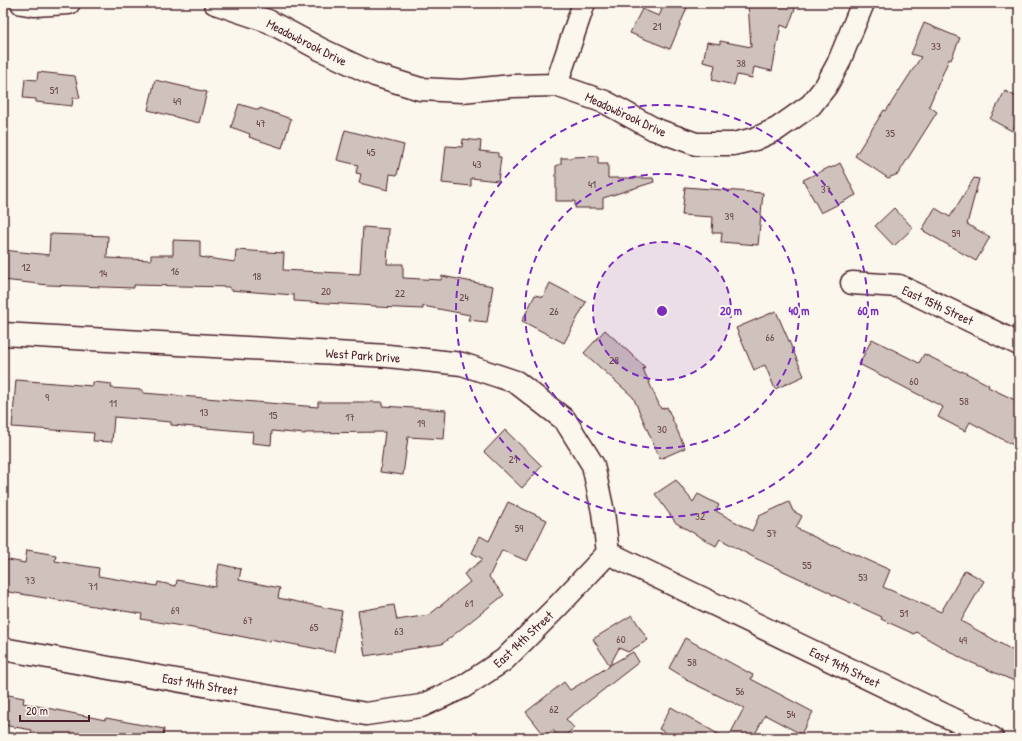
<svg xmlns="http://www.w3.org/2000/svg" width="1022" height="741" viewBox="0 0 1022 741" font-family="'Patrick Hand',sans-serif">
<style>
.building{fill:#cfc2bc;stroke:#4a1f2b}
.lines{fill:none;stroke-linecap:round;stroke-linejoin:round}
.minor-casing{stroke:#4a1f2b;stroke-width:25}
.minor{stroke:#fbf7ec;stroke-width:22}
.ring{fill:none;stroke:#7b2cbf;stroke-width:2;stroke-dasharray:7 5}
.labels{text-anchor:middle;stroke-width:4;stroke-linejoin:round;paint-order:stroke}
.number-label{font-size:11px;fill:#6b484f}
.street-label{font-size:13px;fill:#4a1f2b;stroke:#fbf7ec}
.centre{fill:#7b2cbf;stroke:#fbf7ec;stroke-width:2}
.ring-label{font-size:12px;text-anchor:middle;font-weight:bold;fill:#7b2cbf;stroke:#fbf7ec;stroke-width:4;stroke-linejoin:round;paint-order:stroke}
</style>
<rect width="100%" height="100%" fill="#fbf7ec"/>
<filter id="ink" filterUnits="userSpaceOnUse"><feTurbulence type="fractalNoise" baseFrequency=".025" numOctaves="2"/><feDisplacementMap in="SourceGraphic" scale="8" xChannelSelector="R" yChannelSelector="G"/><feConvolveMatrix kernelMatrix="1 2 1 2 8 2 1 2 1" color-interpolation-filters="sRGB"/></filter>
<g filter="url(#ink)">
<path class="building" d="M665,3H689L670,49L630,33L642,9L659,16Z
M748,3H797L788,28L781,25L772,71L754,67L752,78L737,75L734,85L712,80L715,65L703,62L707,42L720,44V41L751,47Z
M924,23L960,38L951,60L949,59L929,106L937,112L898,174L888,178L855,156L884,110L886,111L921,57L911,54Z
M38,72L75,76L80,98H73L72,106L36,102V99L23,98L25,79L37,80Z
M155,80L207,92L199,123L148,110Z
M1005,91L1019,98V118L1012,131L990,119Z
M239,104L259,110L260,108L291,119L282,148L249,137L250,134L231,127Z
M345,130L404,145L397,175L390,174L388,190L359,183L361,174L356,173L358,165L337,160Z
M463,139L481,141L480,151L498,153V157H501L498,181L471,178V186L442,183L446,146L462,147Z
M598,156V164H608V178H653L654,182L603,198V208H575V201H556V166L561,164V158H572V157Z
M840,163L856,195L821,213L803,180L830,167L831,168Z
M974,178L979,179L967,224L990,237L976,261L922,230L935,208L950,217Z
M685,187L763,193L758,245L721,242L722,233H712L713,217L682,215Z
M894,208L913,228L894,246L875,226Z
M363,227L389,229L387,264H403V278L441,280L442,276L493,286L487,322L468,320L470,315L423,306V309L376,307V306L294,301V295L230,290V287L134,285V288L48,285L3,280V250L49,255L50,234L108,236L107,258L151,260V255H173V240L200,241V257L235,262L236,250L284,253L283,270L360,274Z
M550,283L586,302L564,343L522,321L535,295L543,297Z
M776,311L804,376L775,389L765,365L754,370L736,328Z
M605,330L645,367L643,369L661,409L667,407L685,448L660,459L633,397L584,353Z
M872,339L919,363L924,354L961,372L962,371L989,385L988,387L1019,402V448L970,422L965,431L938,417L943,407L859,364Z
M16,380L93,386V382L112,384L111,388L143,390V393L318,407V402H382V406L446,410L444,439L408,437L403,475L380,472L385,432L305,433V434L272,431L271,445L252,443L253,432L171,425V422L114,417L112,442L93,441L94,433L12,427Z
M505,430L542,466L522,488L484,452Z
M676,480L693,502L698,494L719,505L716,511L752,531L759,516L789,502L793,511L802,516L796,528L833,546L834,545L890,570L883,587L941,612L965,570L984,581L961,621L1019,654V683L963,659L916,632L914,634L881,619L882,617L831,594V593L755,558L720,539L716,546L676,523L655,494Z
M508,502L547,520L527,561L502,550L489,577L504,595L442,644L365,656L358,611L394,605L397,620L429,615L470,582L464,574L483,559L472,553L480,536L489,541Z
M27,550L56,555L55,561L99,568L98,576L157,586L158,582L176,586L177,580L215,587L219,564L241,569L239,580L280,588L278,598L342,611L334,652L270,640L269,642L204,629V630L141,619L142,614L3,591V559L25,563Z
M632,615L648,640L628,652L619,648L610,665L633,652L639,662L566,719L574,728L562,738H559L553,730L545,736L526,712L564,682L570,690L610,666L593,639Z
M685,638L753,675L751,679L813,712L801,734L765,715L753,738H728L744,708L686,680L687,679L669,668Z
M3,694L24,698L23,703L105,720L106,718L164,729L163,738H30L32,730L3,725Z
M671,707L725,738H675L659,729Z"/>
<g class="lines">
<defs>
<path id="minor" d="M22,3L34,5L69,3
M215,3L268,21L320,49L375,75L420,89L462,91L512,86L556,85L605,102L654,129L696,144H733L755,139L777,129L811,105L826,86L838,64L863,3
M556,85L584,3
M852,283L899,286L1019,344
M3,334L388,356L462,364L516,382L565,420L593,465L603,512L608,553
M608,553L992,738
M3,649L366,714L421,706L463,687L504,660L556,608L608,553"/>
</defs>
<use href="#minor" class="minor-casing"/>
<use href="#minor" class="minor"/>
</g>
</g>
<circle cx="662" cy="311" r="69" fill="#7b2cbf" fill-opacity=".12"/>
<g class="ring">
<circle cx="662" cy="311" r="69"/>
<circle cx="662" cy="311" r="137"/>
<circle cx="662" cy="311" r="206"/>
</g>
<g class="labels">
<g class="number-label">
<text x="657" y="30">21</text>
<text x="936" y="50">33</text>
<text x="741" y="67">38</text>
<text x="54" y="94">51</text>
<text x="177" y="105">49</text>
<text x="261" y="127">47</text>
<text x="890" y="137">35</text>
<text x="371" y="156">45</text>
<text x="477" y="168">43</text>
<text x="592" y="188">41</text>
<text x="826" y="193">37</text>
<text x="729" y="220">39</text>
<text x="956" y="237">59</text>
<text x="26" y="271">12</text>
<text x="175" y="275">16</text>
<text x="103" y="277">14</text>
<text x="257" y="280">18</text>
<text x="326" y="295">20</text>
<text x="400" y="297">22</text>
<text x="464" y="301">24</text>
<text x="554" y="315">26</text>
<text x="770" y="341">66</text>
<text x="614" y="364">28</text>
<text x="914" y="385">60</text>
<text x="47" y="401">9</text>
<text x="964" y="405">58</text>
<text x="113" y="407">11</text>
<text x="204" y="416">13</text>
<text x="273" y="419">15</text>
<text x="350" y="421">17</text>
<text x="421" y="427">19</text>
<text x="662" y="433">30</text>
<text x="513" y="463">21</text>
<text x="700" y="520">32</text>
<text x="519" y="532">59</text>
<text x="772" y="537">57</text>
<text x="807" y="569">55</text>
<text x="863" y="581">53</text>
<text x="30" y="584">73</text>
<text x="93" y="590">71</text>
<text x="469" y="607">61</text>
<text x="175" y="614">69</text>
<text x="904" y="617">51</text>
<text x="248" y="624">67</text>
<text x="314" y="631">65</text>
<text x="399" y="635">63</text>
<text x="621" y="643">60</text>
<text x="963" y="644">49</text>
<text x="692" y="666">58</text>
<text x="740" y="695">56</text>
<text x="554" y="713">62</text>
<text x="791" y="718">54</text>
</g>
<g class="street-label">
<text transform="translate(307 42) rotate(27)" y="5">Meadowbrook Drive</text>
<text transform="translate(626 114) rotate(25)" y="5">Meadowbrook Drive</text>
<text transform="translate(938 305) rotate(25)" y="5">East 15th Street</text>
<text transform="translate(363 355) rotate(4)" y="5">West Park Drive</text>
<text transform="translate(523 639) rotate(-43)" y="5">East 14th Street</text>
<text transform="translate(845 667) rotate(26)" y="5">East 14th Street</text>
<text transform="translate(200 684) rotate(10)" y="5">East 14th Street</text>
</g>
</g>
<circle cx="662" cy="311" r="6" class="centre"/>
<g class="ring-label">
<text x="731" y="315">20 m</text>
<text x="799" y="315">40 m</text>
<text x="868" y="315">60 m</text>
</g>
<rect width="1022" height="741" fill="none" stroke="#fbf7ec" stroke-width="16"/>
<rect x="8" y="8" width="1006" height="725" fill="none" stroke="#4a1f2b" stroke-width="1.5" filter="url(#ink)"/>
<path d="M20 715v6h69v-6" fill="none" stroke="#4a1f2b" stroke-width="2"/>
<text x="26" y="715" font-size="12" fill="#4a1f2b" stroke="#fbf7ec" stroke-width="3" paint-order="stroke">20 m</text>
</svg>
